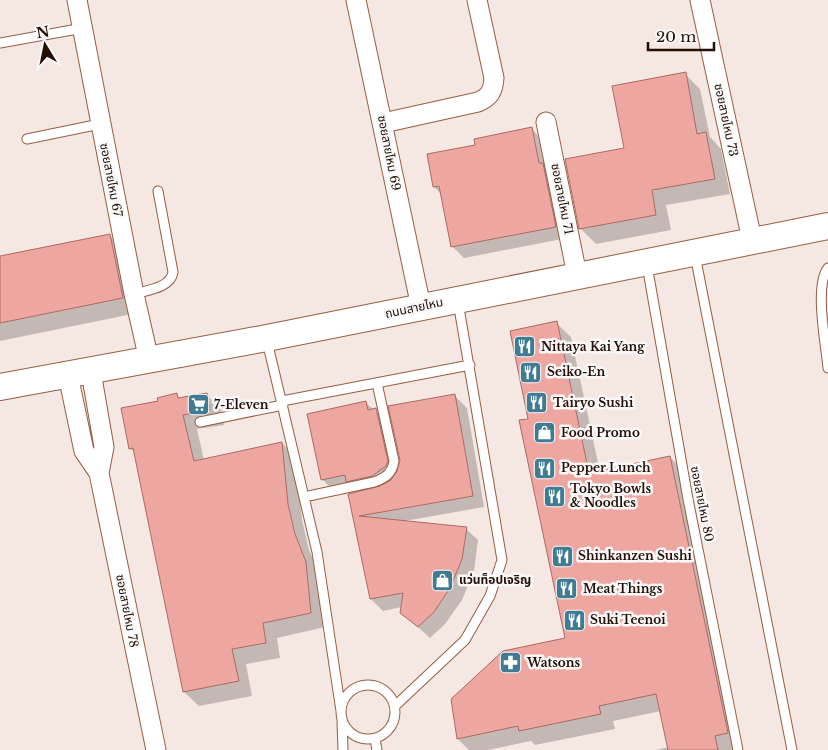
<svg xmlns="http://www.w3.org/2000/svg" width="828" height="750" viewBox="0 0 828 750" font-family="'Libre Baskerville','Noto Sans Thai',serif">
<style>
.shadow{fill:#0003}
.building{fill:#eea7a0;stroke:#ac6a65}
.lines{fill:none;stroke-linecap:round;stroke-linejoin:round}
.service-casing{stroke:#975d43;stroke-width:11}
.minor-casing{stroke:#975d43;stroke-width:21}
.secondary-casing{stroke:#975d43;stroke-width:28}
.service{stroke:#fff;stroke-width:9}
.minor{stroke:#fff;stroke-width:19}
.secondary{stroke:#fff;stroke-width:26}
.labels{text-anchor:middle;stroke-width:5;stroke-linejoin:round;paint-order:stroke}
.street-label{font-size:12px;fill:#250f05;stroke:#f8f8f8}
.poi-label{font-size:12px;font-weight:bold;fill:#250f05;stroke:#f8f8f8;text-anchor:start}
</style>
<rect width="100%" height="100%" fill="#f5e7e1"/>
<path class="shadow" d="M685,74L700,89L710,137L721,149L730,194L666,205L671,230L596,244L580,228L626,149Z
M532,129L543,141L567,238L464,258L452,246L442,195L434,187L428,155L476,146Z
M109,235L125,250L137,313L0,341V257Z
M556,323L571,337L600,472L670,457L685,472L742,747L730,750H656L669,747L661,711L613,721L615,729L535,745L531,741L488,750H469L458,739L566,639L530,420Z
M177,395L181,399L207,395L221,409L224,425L197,429L204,460L282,443L296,458L302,520L309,550L321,577L325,627L277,638L280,658L246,664L252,696L199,706L184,692L136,455L130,448L159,402Z
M455,396L467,408L484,507L405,521L466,529L478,540L474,571L462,600L445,624L430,638L401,612L402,607L383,611L371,599L350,495L359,493L353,487L334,491L322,479L366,403L388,422L399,472Z"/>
<path class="building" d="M686,72L697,134L706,132L715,179L652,190L656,215L579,229L565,159L624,148L612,86Z
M532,127L539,163H543L556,227L451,247L439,186L433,187L427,154L475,145L474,139Z
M110,234L123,298L0,323V256Z
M557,321L589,473L670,456L728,733L715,736L718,750H668L656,694L599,706L601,714L519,731L518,726L457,739L451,699L503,651L565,638L519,420L528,419L510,331Z
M177,393L178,398L207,393L210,410L183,415L194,461L282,442L288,504L295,534L306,562L311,613L263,623L266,643L232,649L239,681L183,692L133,448L129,449L121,408L158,401L157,398Z
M455,394L473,496L359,516L467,527L462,559L450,588L434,612L418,627L400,613L403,593L370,599L348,494L380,486L391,480L397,471L400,460L388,406Z
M366,401L368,410L376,408L388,461L386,466L372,476L346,482L345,475L321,480L307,414Z"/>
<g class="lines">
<defs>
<path id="service" d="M0,43L83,28
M27,139L100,124
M695,255L792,750
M647,265L688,499L738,750
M828,268C814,285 826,345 828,368
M134,294C147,290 171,288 173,272L158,191
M267,341L317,552L341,711
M282,401L470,365
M200,422L283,405
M304,497L374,482C385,478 392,474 394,461L377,383
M341 712a27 27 0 1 1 54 0a27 27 0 1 1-54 0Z
M395,706L465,640L490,596L502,560L458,302
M342,722L343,750
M375,739L377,750"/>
<path id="minor" d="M77,0L134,294L149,360
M356,0L421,307
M700,0L752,240
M546,122L577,275
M383,123L478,102C490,97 493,91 494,78L477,0
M91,372L104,447L99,473L156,750
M68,375L84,451L99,473"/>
<path id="secondary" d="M0,387L267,338L828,226"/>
</defs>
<use href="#service" class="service-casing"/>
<use href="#minor" class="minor-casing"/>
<use href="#secondary" class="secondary-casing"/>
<use href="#service" class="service"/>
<use href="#minor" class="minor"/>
<use href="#secondary" class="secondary"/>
</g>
<defs>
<symbol id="restaurant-square" viewBox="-11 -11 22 22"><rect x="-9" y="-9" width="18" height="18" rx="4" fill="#3f7c93" stroke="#f8f8f8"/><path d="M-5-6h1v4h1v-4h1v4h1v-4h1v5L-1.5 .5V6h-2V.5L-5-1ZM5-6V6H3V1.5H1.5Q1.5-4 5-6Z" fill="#fff"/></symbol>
<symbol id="supermarket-square" viewBox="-11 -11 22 22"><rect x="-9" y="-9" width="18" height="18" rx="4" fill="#3f7c93" stroke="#f8f8f8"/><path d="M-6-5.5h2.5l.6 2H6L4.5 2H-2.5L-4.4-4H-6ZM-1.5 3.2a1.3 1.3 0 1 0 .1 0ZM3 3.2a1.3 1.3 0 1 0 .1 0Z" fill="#fff"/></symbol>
<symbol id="shop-square" viewBox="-11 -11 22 22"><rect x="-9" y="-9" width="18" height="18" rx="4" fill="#3f7c93" stroke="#f8f8f8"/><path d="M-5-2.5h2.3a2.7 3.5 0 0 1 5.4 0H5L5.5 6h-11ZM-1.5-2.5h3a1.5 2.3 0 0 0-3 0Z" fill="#fff"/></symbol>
<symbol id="pharmacy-square" viewBox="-11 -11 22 22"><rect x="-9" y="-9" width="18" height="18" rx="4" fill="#3f7c93" stroke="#f8f8f8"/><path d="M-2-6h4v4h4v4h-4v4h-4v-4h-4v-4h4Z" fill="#fff"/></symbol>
</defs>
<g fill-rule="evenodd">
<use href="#restaurant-square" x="512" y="334" width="25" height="25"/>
<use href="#restaurant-square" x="518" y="360" width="25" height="25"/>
<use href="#restaurant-square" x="524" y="390" width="25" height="25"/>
<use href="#supermarket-square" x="186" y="392" width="25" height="25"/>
<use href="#shop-square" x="532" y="420" width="25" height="25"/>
<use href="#restaurant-square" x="532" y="456" width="25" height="25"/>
<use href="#restaurant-square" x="542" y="484" width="25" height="25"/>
<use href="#restaurant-square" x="550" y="544" width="25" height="25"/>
<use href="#shop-square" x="430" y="568" width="25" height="25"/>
<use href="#restaurant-square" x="554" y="576" width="25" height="25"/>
<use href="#restaurant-square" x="562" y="608" width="25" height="25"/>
<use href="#pharmacy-square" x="498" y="650" width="25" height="25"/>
</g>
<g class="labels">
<g class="street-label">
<text transform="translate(726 120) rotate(78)" y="4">ซอยสายไหม 73</text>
<text transform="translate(389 153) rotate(79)" y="4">ซอยสายไหม 69</text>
<text transform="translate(111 180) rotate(79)" y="4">ซอยสายไหม 67</text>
<text transform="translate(562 199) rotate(79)" y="4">ซอยสายไหม 71</text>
<text transform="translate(414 308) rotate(-12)" y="4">ถนนสายไหม</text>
<text transform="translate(702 504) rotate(79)" y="4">ซอยสายไหม 80</text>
<text transform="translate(127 611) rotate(79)" y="4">ซอยสายไหม 78</text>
</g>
<g class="poi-label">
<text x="541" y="351">Nittaya Kai Yang</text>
<text x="547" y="376">Seiko-En</text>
<text x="553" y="407">Tairyo Sushi</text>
<text x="214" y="409">7-Eleven</text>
<text x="561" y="437">Food Promo</text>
<text x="561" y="472">Pepper Lunch</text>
<text x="570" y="493">Tokyo Bowls<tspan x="570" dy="14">&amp; Noodles</tspan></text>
<text x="578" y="560">Shinkanzen Sushi</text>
<text x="459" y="584">แว่นท็อปเจริญ</text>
<text x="583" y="593">Meat Things</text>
<text x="590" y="624">Suki Teenoi</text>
<text x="527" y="667">Watsons</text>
</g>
</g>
<g transform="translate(45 45) rotate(350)" stroke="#f8f8f8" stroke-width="4" paint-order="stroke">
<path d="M0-4L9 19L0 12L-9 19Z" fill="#250f05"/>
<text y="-8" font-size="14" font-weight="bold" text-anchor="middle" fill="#250f05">N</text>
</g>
<path d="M648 42v8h66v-8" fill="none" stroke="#250f05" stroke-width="2.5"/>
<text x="656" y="42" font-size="15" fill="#250f05" stroke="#f8f8f8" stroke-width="4" paint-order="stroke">20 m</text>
</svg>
